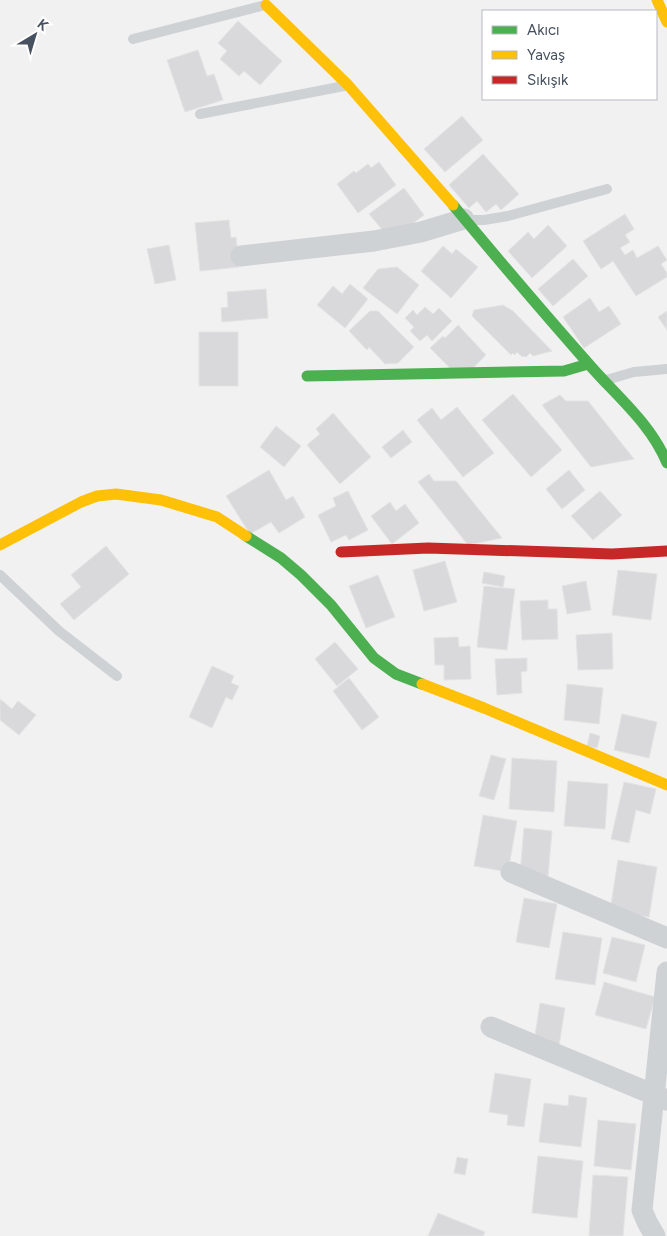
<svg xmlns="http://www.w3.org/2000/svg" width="667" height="1236" viewBox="0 0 667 1236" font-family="Figtree,sans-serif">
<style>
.building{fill:#d9d9db;stroke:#e3e3e4}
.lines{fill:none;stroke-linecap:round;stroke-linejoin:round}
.lane{stroke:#cfd2d5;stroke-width:10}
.street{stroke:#cfd2d5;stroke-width:21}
.fast{stroke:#4caf50;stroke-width:11}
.slow{stroke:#ffc107;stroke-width:11}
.jam{stroke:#c62828;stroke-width:11}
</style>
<rect width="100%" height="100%" fill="#f2f1f1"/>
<path class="building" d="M238,21L282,61L260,85L244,71L239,76L220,59L227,51L218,43Z
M198,50L207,76L214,74L223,100L185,112L167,60Z
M462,116L483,140L445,172L424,149Z
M483,154L519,194L501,210L496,204L486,212L477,201L469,208L449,185Z
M379,162L396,185L358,213L337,184L354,171L356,173L368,164L371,168Z
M404,188L424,215L408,227L385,233L369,214Z
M625,214L634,229L625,235L630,242L620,248L625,255L633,250L637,258L658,246L667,260L661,264L667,273V277L636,296L613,261L601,269L583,241Z
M229,220L231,238L236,237L239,267L200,271L195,223Z
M548,225L567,246L532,278L508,251L528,232L534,239Z
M169,245L176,280L155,284L147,249Z
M443,246L452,254L456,249L478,267L451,298L421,271Z
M573,259L588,276L553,306L538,289Z
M397,267L419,285L397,314L363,288L378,269Z
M350,284L368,299L345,328L317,305L333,286L342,294Z
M266,289L268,318L222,322L221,308L228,307L227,292Z
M590,298L599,312L609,306L621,324L584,348L563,317Z
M503,305L513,311L552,351L533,356L530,353L526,357L521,356L517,352L515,355L513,353L511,355L472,316L474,310Z
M425,307L433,314L439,308L452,321L432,341L427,335L420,341L410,331L414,327L405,318L413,310L417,315Z
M370,311H378L414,347L398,363L385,364L369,347L367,350L349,331Z
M667,311V330L658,317Z
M458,325L486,355L470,371H453L430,348L443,336L445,338Z
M199,332H238V386H199Z
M513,394L562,450L531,477L482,420Z
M560,395L566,401H588L634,459L591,467L542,405Z
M457,407L494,453L463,477L417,420L432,408L441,420Z
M333,413L371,457L340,484L307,445L320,434L316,429Z
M276,426L301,446L284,467L260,447Z
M403,430L412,442L391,458L382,447Z
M269,470L286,500L293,496L305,517L279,533L271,522L250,534L226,496Z
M569,470L585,490L562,509L546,489Z
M429,474L434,481H456L502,538L468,545L418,482Z
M348,491L368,530L349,540L346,535L331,542L318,515L336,506L333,498Z
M600,491L622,515L593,540L571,516Z
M390,502L396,511L405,504L419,523L392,544L371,516Z
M106,546L129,574L74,620L60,604L81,587L71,575Z
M445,561L457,602L424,611L413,570Z
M618,570L657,574L651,620L612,615Z
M484,572L505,576L503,587L482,583Z
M378,575L395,617L366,628L349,586Z
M586,581L591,610L567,614L562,586Z
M484,586L515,589L507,650L477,647Z
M548,600V609H557L558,639L522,640L520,601Z
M612,633L613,669L578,670L576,635Z
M458,637L459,647L470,646L471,679L444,680V665H435L434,638Z
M335,642L358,669L337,686L315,659Z
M527,658V671L521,672L522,693L497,695L495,659Z
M212,666L234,676L231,683L239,686L232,700L226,697L212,728L189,717Z
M349,678L379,717L362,730L333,691Z
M567,684L603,688L599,724L564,720Z
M0,699L12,709L18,701L36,715L19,735L0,720Z
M622,714L657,722L649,758L614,750Z
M590,733L600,736L597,748L587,746Z
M491,755L506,759L494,800L479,796Z
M512,758L557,761L554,812L509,809Z
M568,781L608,784L605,829L564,826Z
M624,782L656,789L650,814L636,810L629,843L611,839Z
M483,815L517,821L508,872L474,866Z
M524,828L552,831L548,876L520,874Z
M618,860L657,867L649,917L610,911Z
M524,898L557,904L549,948L516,942Z
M563,932L602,938L595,985L555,979Z
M612,937L645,945L636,982L603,973Z
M604,982L655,997L646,1029L595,1015Z
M540,1003L565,1008L559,1046L534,1042Z
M495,1073L531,1079L524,1127L507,1125L508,1115L489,1112Z
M569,1095L587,1098L581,1147L539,1142L544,1103L568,1106Z
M598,1120L636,1124L631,1170L594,1166Z
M538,1156L583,1161L577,1218L532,1213Z
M457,1157L468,1159L465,1175L454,1173Z
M593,1175L628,1177L623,1236H589Z
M438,1213L485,1232L483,1236H428Z"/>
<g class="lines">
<path class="lane" d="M133,39L265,5
M200,114L344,86
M470,220H484L508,216L607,189
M606,380L634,372L667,369
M0,575L59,631L117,676"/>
<path class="street" d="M241,256L374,241L421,232L464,219
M511,872L667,938
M491,1027L667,1100
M655,1236L647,1222L642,1210L667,972"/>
<path class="fast" d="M453,205C497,258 541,310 587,362C615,395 650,422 667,463
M307,376L564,371L588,364
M246,536L281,558L301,575L331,605L374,658L396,674L422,684"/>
<path class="slow" d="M657,0L667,22
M266,5L348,85L453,205
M0,545L81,502L97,496L116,494L161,500L217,517L246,536
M422,684L484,708L667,785"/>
<path class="jam" d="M341,552L428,548L612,554L667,551"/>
</g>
<rect x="482" y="10" width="175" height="90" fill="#ffffff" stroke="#b5b9bf"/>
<rect x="492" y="26" width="25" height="8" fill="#4caf50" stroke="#b5b9bf"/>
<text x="527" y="35" font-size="15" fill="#47515f">Akıcı</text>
<rect x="492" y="51" width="25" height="8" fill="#ffc107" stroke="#b5b9bf"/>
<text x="527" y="60" font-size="15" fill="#47515f">Yavaş</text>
<rect x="492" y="76" width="25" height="8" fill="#c62828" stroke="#b5b9bf"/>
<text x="527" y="85" font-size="15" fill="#47515f">Sıkışık</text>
<g transform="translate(35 35) rotate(38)" stroke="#ffffff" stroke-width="4" paint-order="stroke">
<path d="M0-4L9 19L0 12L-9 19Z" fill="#47515f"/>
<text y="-8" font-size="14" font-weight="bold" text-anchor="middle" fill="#47515f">K</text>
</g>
</svg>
